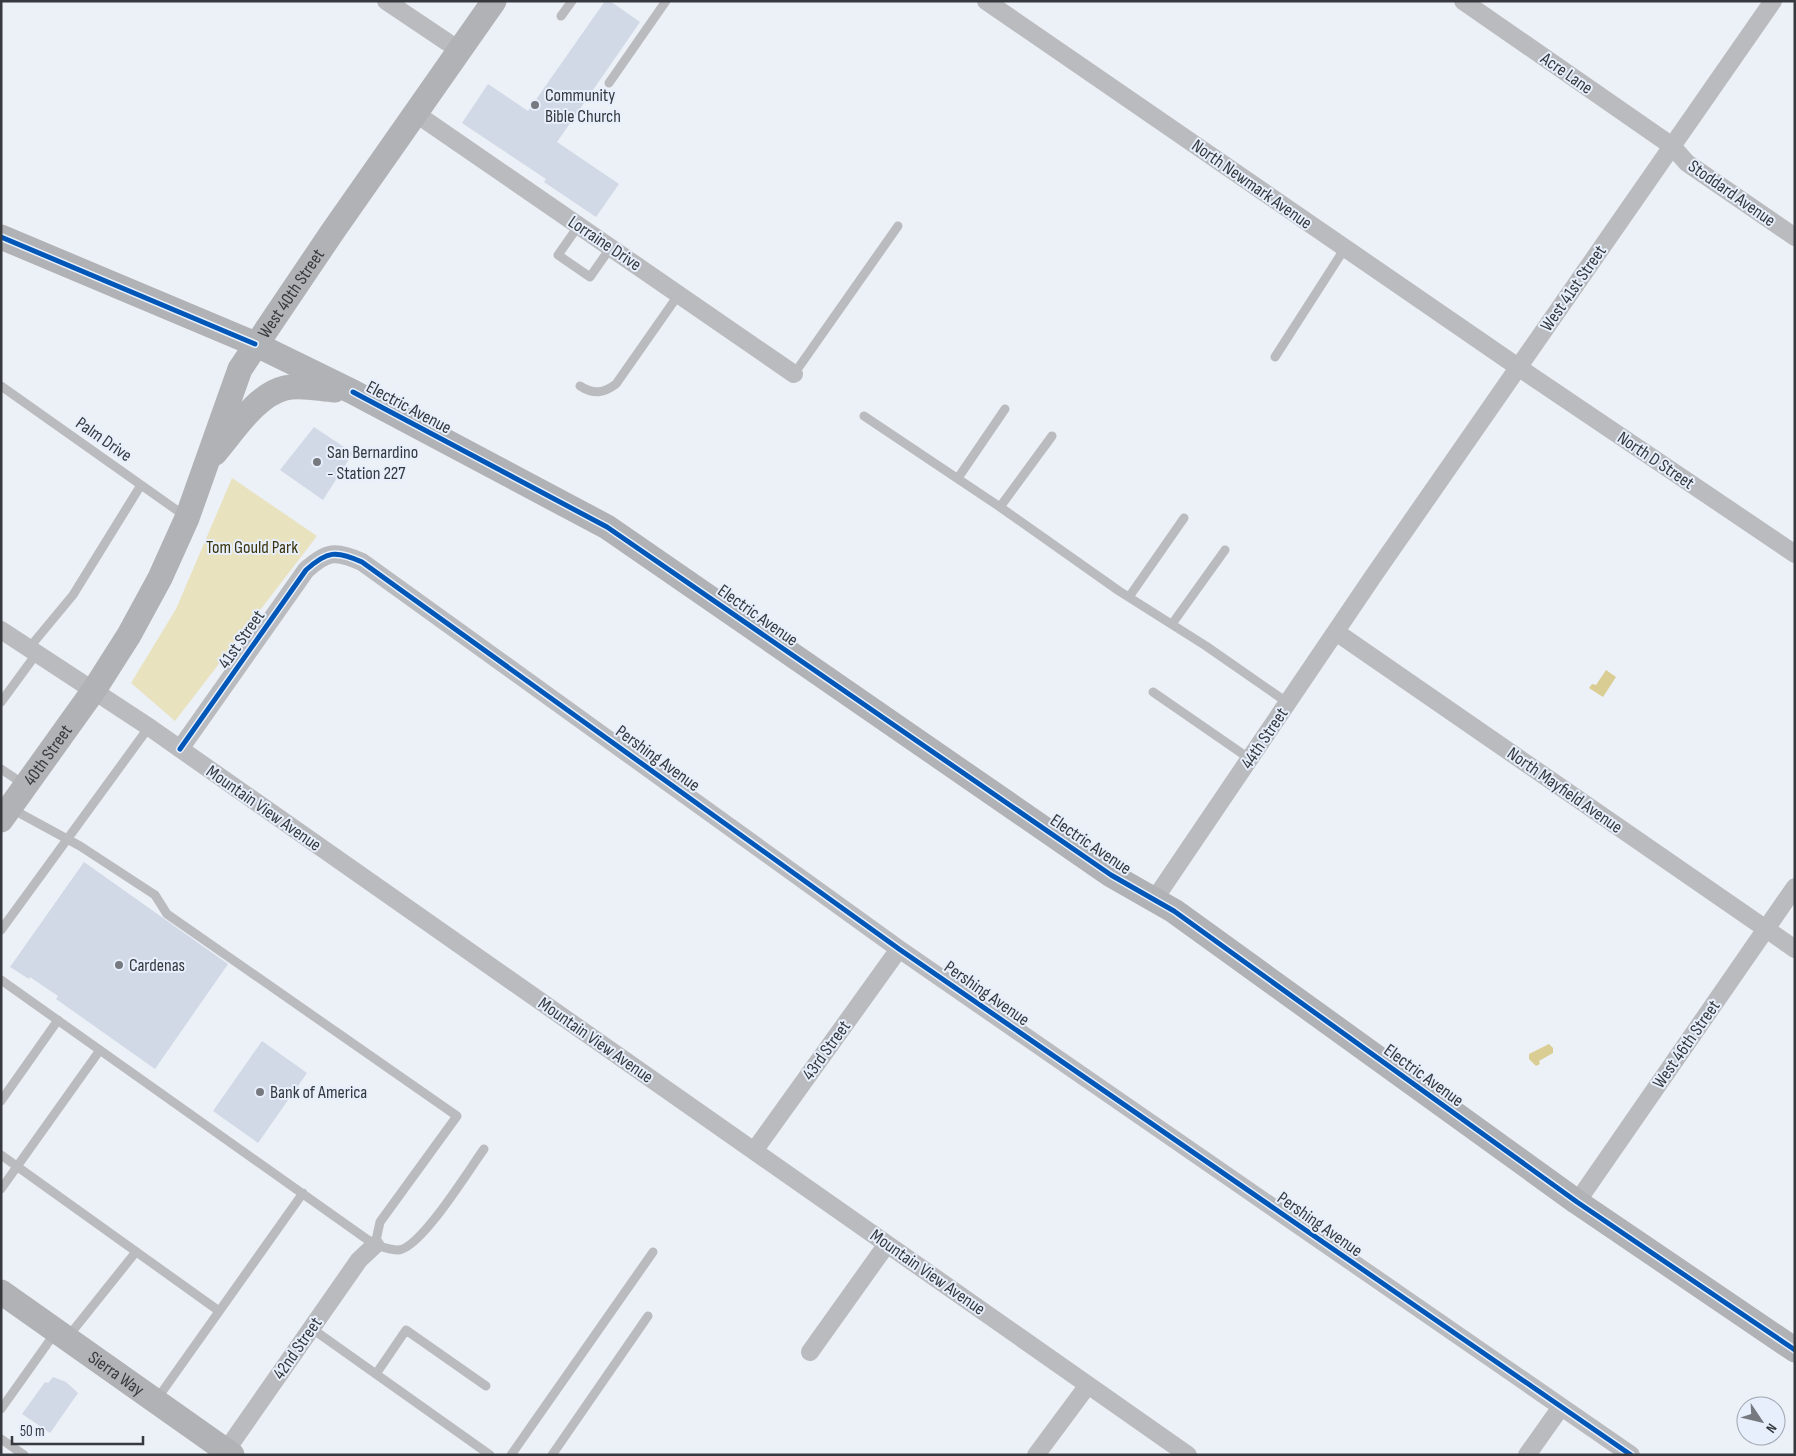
<svg xmlns="http://www.w3.org/2000/svg" width="1796" height="1456" viewBox="0 0 1796 1456" font-family="'Sofia Sans Condensed',sans-serif">
<style>
.green{fill:#e9e2be}
.water{fill:#dacd93}
.building{fill:#d1d9e6}
.lines{fill:none;stroke-linecap:round;stroke-linejoin:round}
.lane{stroke:#babbbe;stroke-width:9}
.street{stroke:#babbbe;stroke-width:18}
.secondary{stroke:#b0b2b5;stroke-width:25}
.cycleway-casing{stroke:#e7effc;stroke-width:8}
.cycleway{stroke:#0057b8;stroke-width:5}
.poi-dot{fill:#76797f;stroke:#e7effc;stroke-width:2}
.labels{text-anchor:middle;stroke-width:4;stroke-linejoin:round;paint-order:stroke}
.street-label{font-size:18px;fill:#36393e;stroke:#e7effc}
.poi-label{font-size:18px;fill:#36393e;stroke:#e7effc;text-anchor:start}
.park-label{font-size:18px;fill:#3c340e;stroke:#e7effc}
</style>
<rect width="100%" height="100%" fill="#ecf0f7"/>
<path class="green" d="M232,478L317,536L175,721L131,683L176,609Z"/>
<path class="water" d="M1606,670L1616,677L1603,697L1589,688L1592,684L1596,685Z
M1549,1044L1553,1048V1053L1539,1061L1540,1064L1536,1066L1529,1059V1054Z"/>
<path class="building" d="M605,1H610L640,22L557,142L619,184L596,217L544,182L546,179L462,123L488,84L528,111Z
M314,427L353,453L323,500L280,470Z
M84,862L228,964L155,1069L56,999L58,996L30,977L29,979L10,967Z
M262,1041L307,1073L258,1143L213,1111Z
M53,1377L66,1382L78,1393L50,1433L22,1414L45,1382L48,1383Z"/>
<g class="lines">
<path class="lane" d="M561,16L572,1
M609,83L666,1
M579,225L558,255L590,277L611,247
M1275,357L1345,248
M794,374L898,226
M1,386L185,516
M580,386C594,395 604,393 616,384L679,294
M864,416L1000,507L1119,591L1206,646L1288,703
M958,478L1005,409
M1000,507L1052,436
M1129,597L1184,518
M1172,624L1225,550
M29,648L73,595L141,485
M1153,692L1250,759
M1,702L37,653
M1,769L25,785
M12,809L80,846L155,895L167,914L457,1116L380,1222L375,1245
M1,930L149,727
M1,980L375,1245C382,1247 391,1250 398,1250C420,1250 470,1168 484,1149
M1,1101L58,1020
M1,1155L219,1311
M1,1189L100,1050
M311,1328L490,1455
M67,1338L135,1253
M376,1374L406,1330L486,1386
M157,1399L303,1193
M1,1409L55,1333
M1,1439L24,1455
M511,1455L653,1252
M552,1455L648,1316"/>
<path class="street" d="M386,1L459,50
M986,1L1518,367L1795,554
M1463,1L1672,146L1687,163L1795,237
M415,113L794,374
M1,630L149,727L1188,1455
M1336,632L1795,949
M180,749L306,570C327,551 336,550 362,562L899,949L1631,1455
M1154,900L1374,575L1773,1
M754,1151L899,949
M1577,1202L1795,887
M810,1352L887,1244
M223,1455L359,1260L375,1245
M1036,1455L1088,1385
M1527,1455L1561,1407"/>
<g class="secondary">
<path d="M1,237L255,344L353,392L607,527L1111,875L1174,911L1577,1202L1795,1350"/>
<path d="M215,453C234,431 256,395 285,388C301,384 319,389 335,390"/>
<path id="s1" d="M1,820L94,690L129,635L160,578L187,518L240,369L333,231L494,1"/>
<path id="s2" d="M1,1292L232,1455"/>
</g>
<defs>
<path id="cycleway" d="M1,237L255,344
M353,392L607,527L1111,875L1174,911L1577,1202L1795,1350
M180,749L306,570C327,551 336,550 362,562L899,949L1631,1455"/>
</defs>
<use href="#cycleway" class="cycleway-casing"/>
<use href="#cycleway" class="cycleway"/>
</g>
<g class="poi-dot">
<circle cx="535" cy="105" r="5"/>
<circle cx="317" cy="462" r="5"/>
<circle cx="119" cy="965" r="5"/>
<circle cx="260" cy="1092" r="5"/>
</g>
<g class="labels">
<g class="street-label">
<text transform="translate(1567 73) rotate(35)" y="6">Acre Lane</text>
<text transform="translate(1252 184) rotate(35)" y="6">North Newmark Avenue</text>
<text transform="translate(1732 193) rotate(35)" y="6">Stoddard Avenue</text>
<text transform="translate(605 243) rotate(34)" y="6">Lorraine Drive</text>
<text transform="translate(1573 288) rotate(-55)" y="6">West 41st Street</text>
<text dy="6" stroke="none"><textPath href="#s1" startOffset="605">West 40th Street</textPath></text>
<text transform="translate(409 407) rotate(28)" y="6">Electric Avenue</text>
<text transform="translate(104 439) rotate(35)" y="6">Palm Drive</text>
<text transform="translate(1656 460) rotate(34)" y="6">North D Street</text>
<text transform="translate(758 615) rotate(35)" y="6">Electric Avenue</text>
<text transform="translate(241 639) rotate(-55)" y="6">41st Street</text>
<text transform="translate(1264 738) rotate(-56)" y="6">44th Street</text>
<text dy="6" stroke="none"><textPath href="#s1" startOffset="80">40th Street</textPath></text>
<text transform="translate(658 758) rotate(36)" y="6">Pershing Avenue</text>
<text transform="translate(1565 790) rotate(35)" y="6">North Mayfield Avenue</text>
<text transform="translate(264 808) rotate(35)" y="6">Mountain View Avenue</text>
<text transform="translate(1091 844) rotate(34)" y="6">Electric Avenue</text>
<text transform="translate(987 993) rotate(35)" y="6">Pershing Avenue</text>
<text transform="translate(596 1040) rotate(35)" y="6">Mountain View Avenue</text>
<text transform="translate(1686 1044) rotate(-55)" y="6">West 46th Street</text>
<text transform="translate(826 1050) rotate(-54)" y="6">43rd Street</text>
<text transform="translate(1424 1075) rotate(36)" y="6">Electric Avenue</text>
<text transform="translate(1320 1224) rotate(35)" y="6">Pershing Avenue</text>
<text transform="translate(928 1272) rotate(35)" y="6">Mountain View Avenue</text>
<text transform="translate(297 1348) rotate(-55)" y="6">42nd Street</text>
<text dy="6" stroke="none"><textPath href="#s2" startOffset="141">Sierra Way</textPath></text>
</g>
<g class="poi-label">
<text x="545" y="101">Community<tspan x="545" dy="21">Bible Church</tspan></text>
<text x="327" y="458">San Bernardino<tspan x="327" dy="21">- Station 227</tspan></text>
<text x="129" y="971">Cardenas</text>
<text x="270" y="1098">Bank of America</text>
</g>
<g class="park-label">
<text x="252" y="553">Tom Gould Park</text>
</g>
</g>
<rect width="1796" height="1456" fill="none" stroke="#36393e" stroke-width="5"/>
<g transform="translate(1761 1421) rotate(125)"><circle r="24" fill="#e7effc" stroke="#a0a6b0"/>
<path d="M0-4L9 19L0 12L-9 19Z" fill="#76797f"/>
<text y="-8" font-size="14" font-weight="bold" text-anchor="middle" fill="#36393e">N</text>
</g>
<path d="M12 1436v8h131v-8" fill="none" stroke="#36393e" stroke-width="2.5"/>
<text x="20" y="1436" font-size="15" fill="#36393e" stroke="#e7effc" stroke-width="4" paint-order="stroke">50 m</text>
</svg>
